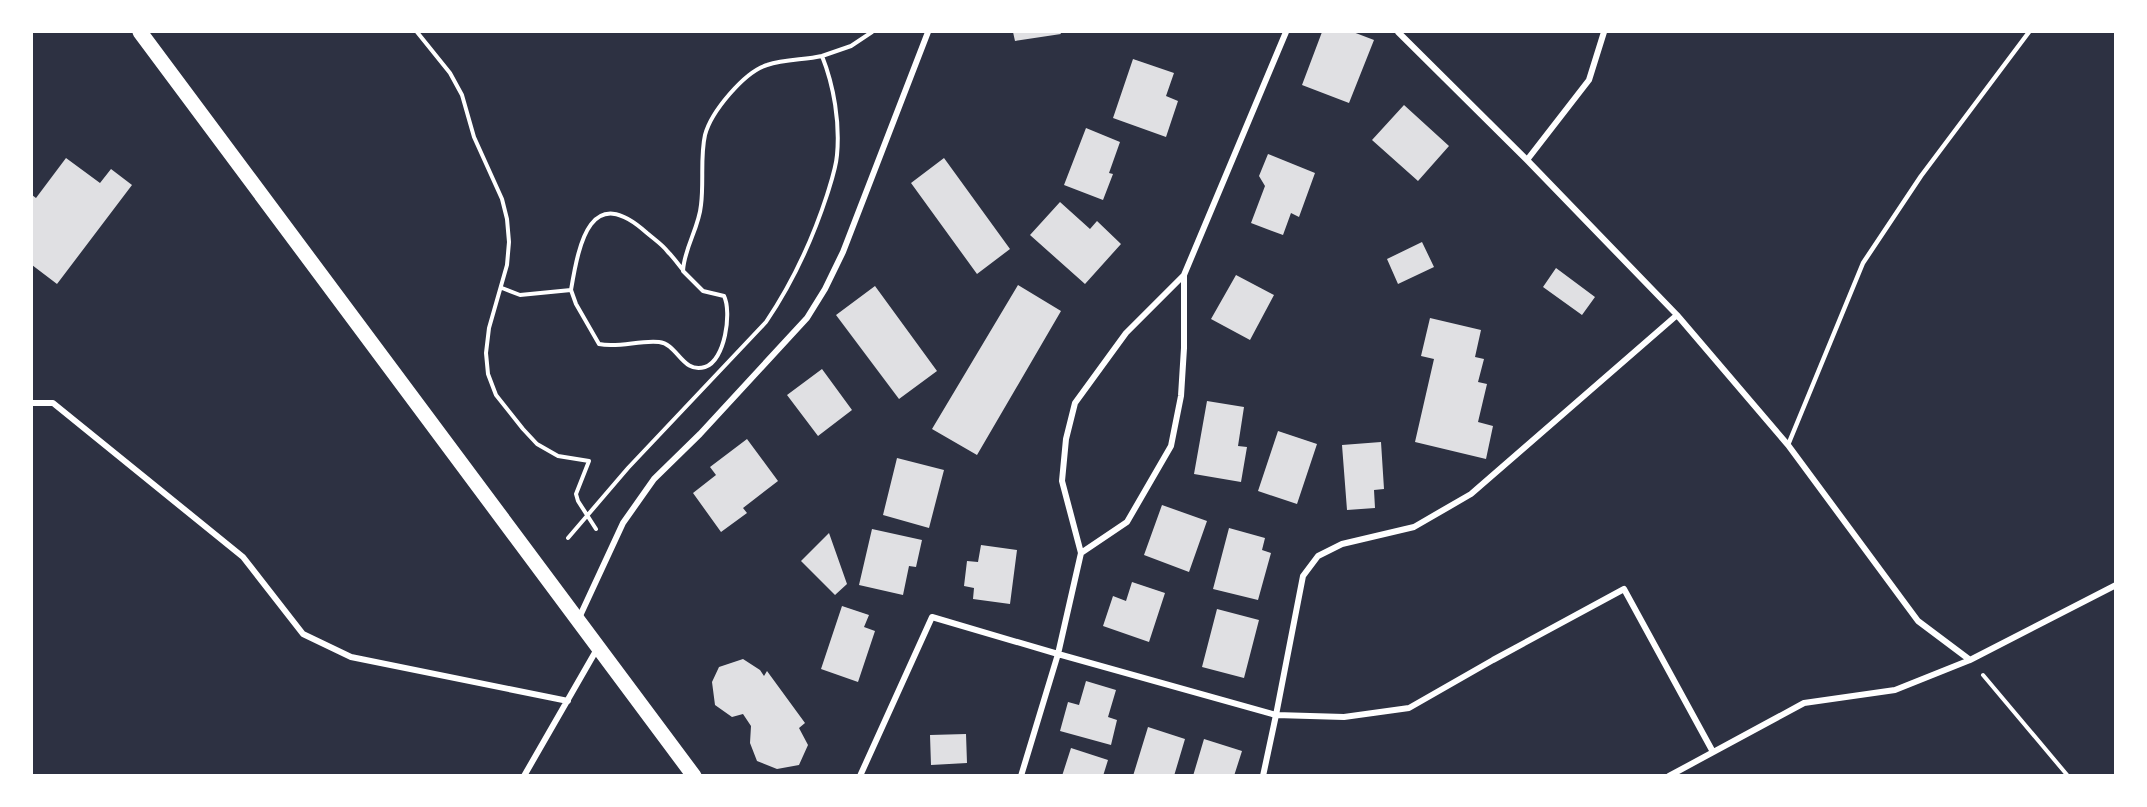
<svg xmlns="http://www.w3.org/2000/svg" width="2147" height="807" viewBox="0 0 2147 807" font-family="Mulish,sans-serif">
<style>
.building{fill:#e0e0e3}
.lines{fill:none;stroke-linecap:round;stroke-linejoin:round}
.path{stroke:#fff;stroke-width:4}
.service{stroke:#fff;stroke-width:4.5}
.minor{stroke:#fff;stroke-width:6}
.primary{stroke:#fff;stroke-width:15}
</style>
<rect width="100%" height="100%" fill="#2d3142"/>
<path class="building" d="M1013,32H1060L1061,34L1015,41Z
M1322,32H1353L1374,40L1349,103L1302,85Z
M1133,59L1174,73L1166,96L1178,101L1166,137L1113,118Z
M1404,105L1449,146L1418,181L1372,140Z
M1086,128L1120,142L1109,173L1113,174L1103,200L1064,185Z
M1268,154L1315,173L1299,217L1291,213L1283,235L1251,223L1265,186L1259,176Z
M66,158L100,183L111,169L132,185L57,284L32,265V195L36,198Z
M944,158L1010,249L977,274L911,183Z
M1060,202L1090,229L1097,221L1121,244L1085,284L1030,235Z
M1422,242L1434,267L1398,284L1387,259Z
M1556,268L1595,297L1582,315L1543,287Z
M1236,275L1274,295L1250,340L1211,319Z
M1018,285L1061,311L977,455L932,429Z
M875,286L937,371L899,399L836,315Z
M1430,318L1481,330L1475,357L1484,359L1478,382L1487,384L1478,422L1493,426L1486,459L1415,442L1434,359L1421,356Z
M822,369L852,410L818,436L787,395Z
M1207,401L1244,407L1238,446L1247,447L1241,482L1194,474Z
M1278,431L1317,444L1297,504L1258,491Z
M747,439L778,481L743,508L747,513L721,532L693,493L716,475L710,467Z
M1381,442L1384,489L1374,490L1375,508L1347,510L1342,445Z
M897,458L944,470L929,528L883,515Z
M1162,505L1207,521L1189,572L1144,555Z
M1229,528L1265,538L1262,550L1271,553L1258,600L1213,589Z
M872,529L922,540L916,567L909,566L903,595L859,585Z
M829,533L847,584L835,595L801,561Z
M981,545L1017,550L1010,604L973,599L974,588L964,586L967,561L978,562Z
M1132,582L1165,593L1149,642L1103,626L1113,596L1126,601Z
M842,606L869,615L864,627L875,631L858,682L821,669Z
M1217,609L1259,620L1244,678L1202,667Z
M743,659L760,670L764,676L767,671L805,723L799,728L808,745L799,765L777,769L757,761L750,743L751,726L743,714L732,717L715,705L712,682L719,667Z
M1086,681L1116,690L1108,717L1117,720L1111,745L1060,731L1068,702L1079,705Z
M1148,727L1185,739L1174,776H1133Z
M966,734L967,763L931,765L930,735Z
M1204,739L1242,751L1234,776H1193Z
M1071,748L1108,760L1103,776H1062Z"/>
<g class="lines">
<path class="path" d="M417,32L450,73L462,95L474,137L502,199L507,219L509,242L507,265L489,328L486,353L488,374L496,395L523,429L537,444L558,456L589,461L576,494L578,501L596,529
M502,288L520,295L571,290L576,304L599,344C619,348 639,340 659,342C678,344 682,374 705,367C725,361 732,312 724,296L703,291L683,271C684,248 699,228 701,205C704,182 700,157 705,135C711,112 744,72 767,65C785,59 804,60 822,56
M571,290C579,242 591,182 647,233C654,239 663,245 668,252C674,258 678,264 683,270
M568,538L628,468L766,322C793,282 812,241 827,195C831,182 836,168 837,155C840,123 834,86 822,56L851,46L872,32
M1983,675L2068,776"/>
<path class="service" d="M1788,445L1863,263L1921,176L2029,32"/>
<path class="minor" d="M1398,32L1527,160L1677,315L1788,445L1918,621L1970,660
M1527,160L1589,80L1604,32
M1677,315L1471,494L1414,527L1342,544L1318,556L1303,576L1276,715L1344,717L1409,708L1493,660L1624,589L1713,752
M32,403H53L243,557L303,634L351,657L568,701
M1081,553L1127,522L1171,446L1181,396L1184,348V275
M579,618L623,523L654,479L700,434L807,318L825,289L843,252L928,32
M524,776L597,649
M860,776L932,617L1058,654L1276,715L1263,776
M1021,776L1058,654L1081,553L1062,481L1066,439L1075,403L1126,333L1184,275L1286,32
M1669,776L1804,703L1895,690L1970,660L2116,585"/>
<path class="primary" d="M140,32L694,776"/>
</g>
<rect width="2147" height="807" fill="none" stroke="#ffffff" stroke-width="66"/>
</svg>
